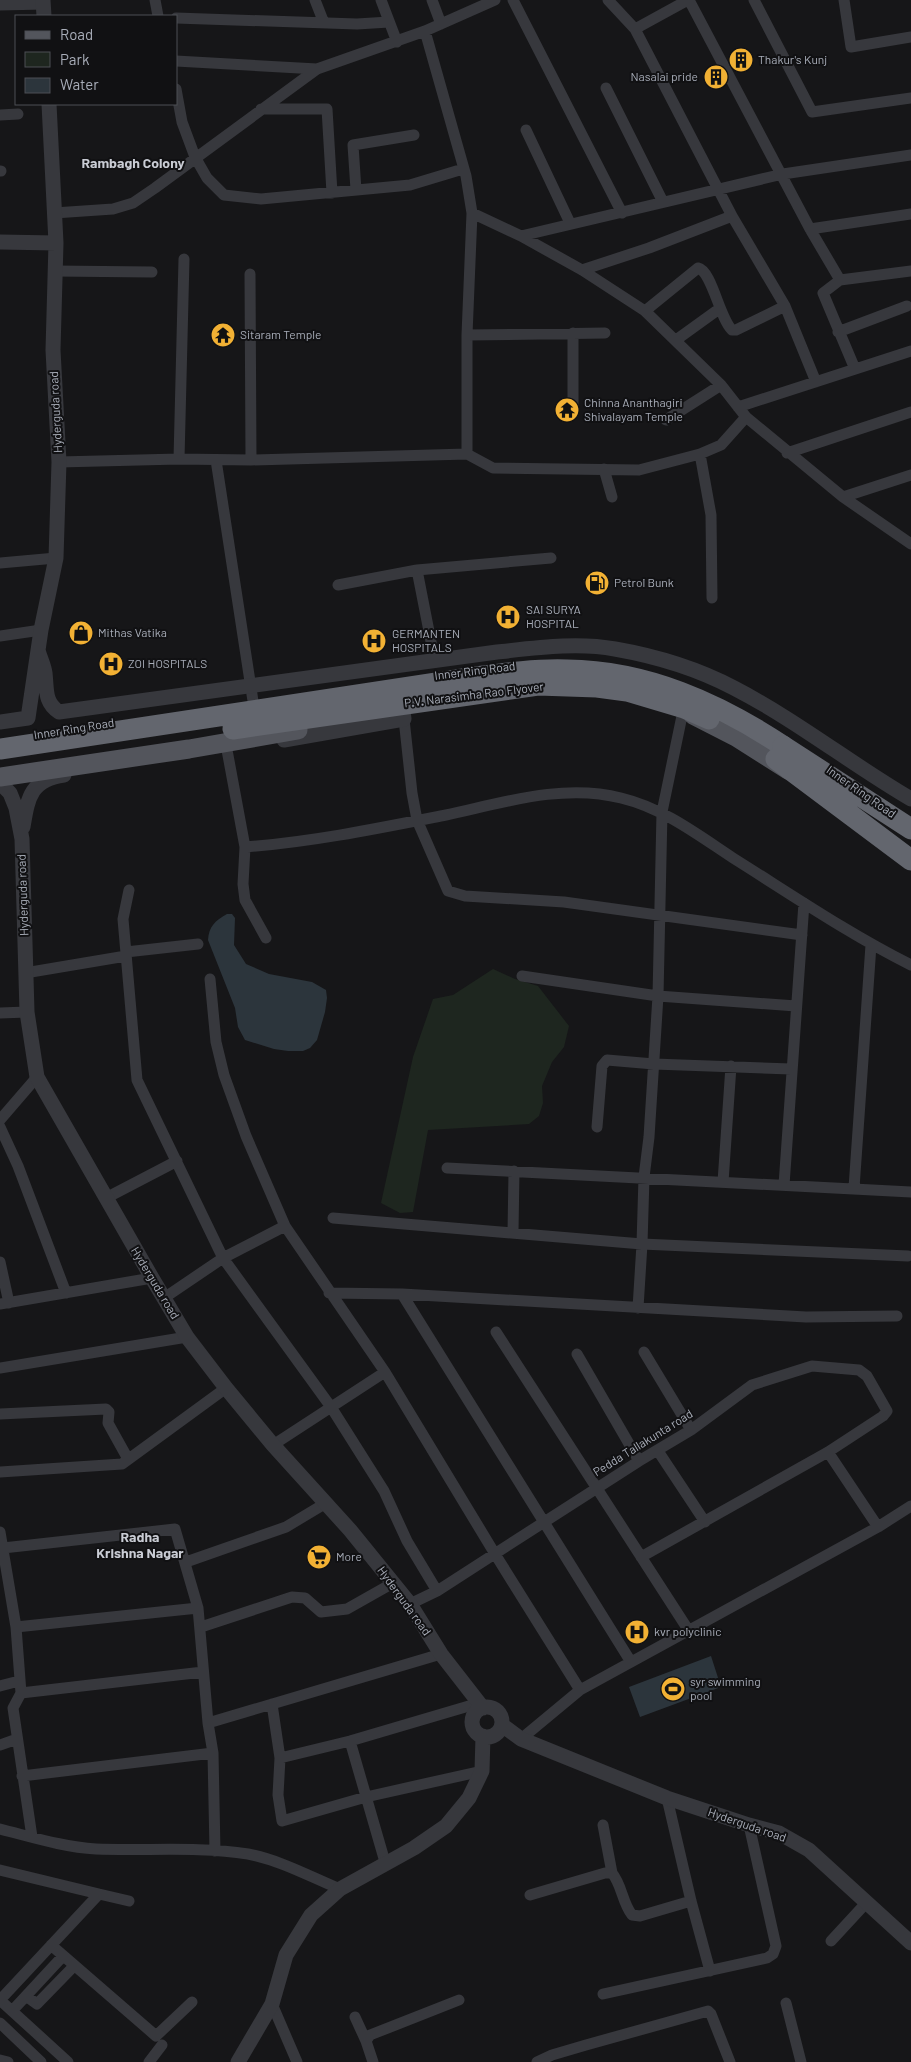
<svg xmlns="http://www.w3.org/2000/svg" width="911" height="2062" viewBox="0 0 911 2062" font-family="Barlow,sans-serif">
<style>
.green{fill:#1e261f}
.water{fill:#2c353c}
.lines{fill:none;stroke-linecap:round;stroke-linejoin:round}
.minor{stroke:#37383d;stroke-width:11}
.tertiary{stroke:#37383d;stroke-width:15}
.primary{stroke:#53555c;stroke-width:19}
.motorway{stroke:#63666e;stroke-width:21}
.motorway-bridge{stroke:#63666e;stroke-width:21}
.labels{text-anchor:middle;stroke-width:4;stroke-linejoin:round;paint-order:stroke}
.poi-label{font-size:12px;fill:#a8adb8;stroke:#111113;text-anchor:start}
.street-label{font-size:12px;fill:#a8adb8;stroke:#111113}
.neighbourhood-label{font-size:14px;font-weight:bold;fill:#c9ccd4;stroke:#111113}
</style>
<rect width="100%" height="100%" fill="#161618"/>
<path class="green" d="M493,969L515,979L538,986L569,1026L564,1047L552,1062L542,1086L543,1103L539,1116L529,1124L428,1130L413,1212L400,1213L381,1203L413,1057L433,999L453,995Z"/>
<path class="water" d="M227,914H232L235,918L234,945L246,964L269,974L312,982L326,990L327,998L325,1012L317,1040L310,1048L303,1051H288L274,1049L245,1040L238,1027L235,1008L208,940C209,926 215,921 227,914Z
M711,1656L721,1687L640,1717L629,1687Z"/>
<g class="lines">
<path class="minor" d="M155,0L158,16
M315,0L324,23
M381,0L397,42
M432,0L441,24
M513,0L622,213
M608,0L635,29L732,216L785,306L816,382
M689,0L810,229L840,280
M754,0L812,112L911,98
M844,0L851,47L911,37
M0,5L44,4
M176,18L357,24L389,22
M635,29L688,0
M425,31L466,176L472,213L467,335V454L493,468L639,470L700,454L721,445L746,417
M176,61L317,69
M606,88L663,202
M176,89L182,122L195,157L207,178L224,195L261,199L410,185L463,169
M261,109H327L332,193
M0,115L18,114
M526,130L570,223
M0,171H1
M356,190L353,145L414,135
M54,213L113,209L133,203L155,188L317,69L425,31L495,0
M472,213L521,236L582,270L645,311L721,385L746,417L843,497L911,544
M810,229L911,214
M521,236L783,174L911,155
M582,270L649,248L732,216
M54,271L152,272
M250,274L251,460
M645,311L698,268C712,271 719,317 732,330H736L785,306
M838,332L907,306
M573,333V406
M467,335L605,333
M676,340L719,309
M855,369L823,293L840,280L911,271
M738,407L911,351
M666,420L721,385
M787,453L911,412
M700,454L711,515L712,598
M179,459L184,259
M216,460L253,701
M59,462L179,459L251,460L467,454
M604,469L612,497
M843,497L911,475
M0,563L56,558
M338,585L417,570
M0,636L41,630
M435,662L417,570L551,558
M404,719L412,793L417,820L448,891L465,896L564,902L802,935
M227,750L245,847L243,884L245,900L266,938
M245,847C312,842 380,828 446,815C502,803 563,783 621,798C663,808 698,835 733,858C792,895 849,934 911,965
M129,890L123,919L137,1080L223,1258L331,1407L384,1491L407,1541L437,1591
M126,952L198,944
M25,973L126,956
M522,976L658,996L796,1006
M210,979L216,1042L224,1075L246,1136L285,1226L385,1372L495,1554L580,1690
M0,1013L27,1012
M0,1120L37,1077
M0,1127L18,1166L66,1293
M597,1127L602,1066L607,1060L654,1064L791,1069
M447,1168L911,1192
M723,1182L731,1066
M784,1185L804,903
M854,1188L871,945
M106,1198L177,1161
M333,1218L642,1244L908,1256
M513,1232L514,1171
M0,1262L9,1303
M329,1293L402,1294L806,1317L897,1316
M402,1294L631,1662
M164,1298L223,1258L285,1226
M0,1304L152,1278
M638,1308L642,1244L644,1177L649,1137L658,996L662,812L683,711
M496,1332L689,1631
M644,1352L691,1430
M577,1354L639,1461
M0,1368L187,1337
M0,1414L106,1409L109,1412L108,1423L128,1459
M273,1445L385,1372
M658,1451L705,1522
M828,1452L878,1527
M0,1472L122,1464L226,1388
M0,1532L16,1627L21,1693L13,1708L32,1837
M3,1548L175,1529L198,1608L208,1723L213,1753L215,1851
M186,1562L286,1527L326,1503
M410,1604L437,1591L639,1461L691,1430L752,1385L812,1366L859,1370L867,1376L887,1411L883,1416L828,1452L641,1557
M16,1627L198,1608
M201,1627L292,1597L305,1598L321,1612L347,1609L393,1583
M0,1686L19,1681
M21,1693L203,1672
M272,1704L280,1758L278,1795L282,1821L366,1797L482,1771
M208,1723L441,1654
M521,1739L580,1690L878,1527L911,1506
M350,1741L385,1862
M0,1745L17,1739
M280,1758L350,1741L479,1703
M22,1776L213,1753
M667,1798L691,1901L710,1971
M603,1825L612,1873
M0,1829C32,1837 63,1847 96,1849C146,1851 198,1846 248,1854C280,1860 311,1877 340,1889
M0,1870L99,1894L0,2000
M99,1894L129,1901
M530,1895L605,1873H612C622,1885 622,1902 632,1915L640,1916L691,1901
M831,1941L867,1902
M51,1945L156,2036L192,2002
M603,1994L767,1958L773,1954L776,1946L749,1825
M26,1996L37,2004L74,1966
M0,2000L68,2062
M786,2003L801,2062
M272,2004L297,2062
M12,2011L63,1956
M355,2017L366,2041
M0,2023L41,2062
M0,2060L8,2062
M149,2062L162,2045
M373,2062L366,2041L370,2035L459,2000
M537,2062L552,2055L586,2045L708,2011L711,2014L730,2062"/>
<path class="tertiary" d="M43,0L44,16
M0,242L56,243
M38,650C40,658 44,665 45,673C47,689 44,702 59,712L497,652C535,648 577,642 615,649C655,656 698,669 734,688C796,720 851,764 911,799
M0,722L28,718L41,630L56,558L59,462L53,350L56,243L49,104
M284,740L404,719L403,711
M0,783L10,793L16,808L22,839L27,1012L37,1077L152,1278L187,1337L226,1388L273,1445L350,1530L393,1583L410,1604L441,1654L483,1708
M23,827C28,798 30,780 64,775
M472 1722a15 15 0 1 1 30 0a15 15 0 1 1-30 0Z
M502,1725L521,1739L667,1798L749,1825L779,1833L809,1850L911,1943
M238,2062L272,2004L286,1955L311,1915L340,1889L414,1848L446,1826L469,1798L482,1771L483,1736"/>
<path class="primary" d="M693,715L736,737L788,770
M0,777L189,749L298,730"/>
<path class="motorway" d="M233,729L538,685L597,687L627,691L684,708L709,719
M0,749L476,677C506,673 537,669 567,670C647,671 718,703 783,746"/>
<path class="motorway-bridge" d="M783,746L911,829
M776,759L911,860"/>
</g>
<defs>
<symbol id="building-disc" viewBox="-11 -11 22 22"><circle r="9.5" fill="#f2b134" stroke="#111113"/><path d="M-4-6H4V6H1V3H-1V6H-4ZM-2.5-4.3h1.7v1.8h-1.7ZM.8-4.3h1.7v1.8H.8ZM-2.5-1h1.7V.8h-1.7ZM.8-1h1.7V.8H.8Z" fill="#111"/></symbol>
<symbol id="temple-disc" viewBox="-11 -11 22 22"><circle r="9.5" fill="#f2b134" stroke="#111113"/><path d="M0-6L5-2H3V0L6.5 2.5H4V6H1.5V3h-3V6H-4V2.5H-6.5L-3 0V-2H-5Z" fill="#111"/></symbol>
<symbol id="fuel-disc" viewBox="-11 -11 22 22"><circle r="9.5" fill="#f2b134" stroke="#111113"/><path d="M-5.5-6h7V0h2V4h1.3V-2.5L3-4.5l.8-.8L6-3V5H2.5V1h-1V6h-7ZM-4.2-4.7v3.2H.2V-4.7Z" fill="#111"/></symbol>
<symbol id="hospital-disc" viewBox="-11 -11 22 22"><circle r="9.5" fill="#f2b134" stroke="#111113"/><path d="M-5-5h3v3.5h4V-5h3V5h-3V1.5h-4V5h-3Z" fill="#111"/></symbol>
<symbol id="shop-disc" viewBox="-11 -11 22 22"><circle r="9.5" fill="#f2b134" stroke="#111113"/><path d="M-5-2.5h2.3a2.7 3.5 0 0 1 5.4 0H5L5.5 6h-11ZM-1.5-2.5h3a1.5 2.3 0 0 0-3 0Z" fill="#111"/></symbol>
<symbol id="supermarket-disc" viewBox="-11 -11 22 22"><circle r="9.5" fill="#f2b134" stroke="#111113"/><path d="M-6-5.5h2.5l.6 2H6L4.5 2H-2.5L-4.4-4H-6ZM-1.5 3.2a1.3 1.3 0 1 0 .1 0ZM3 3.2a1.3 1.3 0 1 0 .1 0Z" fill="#111"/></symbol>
<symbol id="stadium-disc" viewBox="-11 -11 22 22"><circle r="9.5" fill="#f2b134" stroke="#111113"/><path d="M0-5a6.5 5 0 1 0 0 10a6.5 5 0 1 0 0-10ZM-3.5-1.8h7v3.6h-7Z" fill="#111"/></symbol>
</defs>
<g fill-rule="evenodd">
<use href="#building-disc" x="727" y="46" width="28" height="28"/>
<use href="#building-disc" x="702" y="63" width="28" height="28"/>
<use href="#temple-disc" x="209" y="321" width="28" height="28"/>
<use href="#temple-disc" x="553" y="396" width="28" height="28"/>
<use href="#fuel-disc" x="583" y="569" width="28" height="28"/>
<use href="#hospital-disc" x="494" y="603" width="28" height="28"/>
<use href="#shop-disc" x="67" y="619" width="28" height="28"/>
<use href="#hospital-disc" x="360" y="627" width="28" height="28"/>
<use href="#hospital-disc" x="97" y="650" width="28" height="28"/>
<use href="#supermarket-disc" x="305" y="1543" width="28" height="28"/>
<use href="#hospital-disc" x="623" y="1618" width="28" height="28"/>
<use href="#stadium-disc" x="659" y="1675" width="28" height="28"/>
</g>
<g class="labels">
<g class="poi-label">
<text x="758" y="64">Thakur's Kunj</text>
<text x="698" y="81" text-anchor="end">Nasalai pride</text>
<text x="240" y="339">Sitaram Temple</text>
<text x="584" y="407">Chinna Ananthagiri<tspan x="584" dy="14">Shivalayam Temple</tspan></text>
<text x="614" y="587">Petrol Bunk</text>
<text x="526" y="614">SAI SURYA<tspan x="526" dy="14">HOSPITAL</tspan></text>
<text x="98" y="637">Mithas Vatika</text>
<text x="392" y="638">GERMANTEN<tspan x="392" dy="14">HOSPITALS</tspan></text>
<text x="128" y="668">ZOI HOSPITALS</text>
<text x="336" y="1561">More</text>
<text x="654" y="1636">kvr polyclinic</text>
<text x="690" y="1686">syr swimming<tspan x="690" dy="14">pool</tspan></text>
</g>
<g class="street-label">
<text transform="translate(56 412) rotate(-93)" y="4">Hyderguda road</text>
<text transform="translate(475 671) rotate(-7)" y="4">Inner Ring Road</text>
<text transform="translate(474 695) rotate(-7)" y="4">P.V. Narasimha Rao Flyover</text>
<text transform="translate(74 729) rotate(-9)" y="4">Inner Ring Road</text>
<text transform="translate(861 792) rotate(35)" y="4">Inner Ring Road</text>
<text transform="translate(23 895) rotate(-92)" y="4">Hyderguda road</text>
<text transform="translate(155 1283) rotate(59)" y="4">Hyderguda road</text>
<text transform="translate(643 1443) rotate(-32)" y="4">Pedda Tallakunta road</text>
<text transform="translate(404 1601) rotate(54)" y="4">Hyderguda road</text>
<text transform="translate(747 1825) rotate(19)" y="4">Hyderguda road</text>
</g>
<g class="neighbourhood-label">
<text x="133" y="168">Rambagh Colony</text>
<text x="140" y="1542">Radha<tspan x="140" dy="16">Krishna Nagar</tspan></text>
</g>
</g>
<rect x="15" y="15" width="162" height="90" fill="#111113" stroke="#4d4f55"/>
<rect x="25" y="31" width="25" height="8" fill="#53555c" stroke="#4d4f55"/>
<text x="60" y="40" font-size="15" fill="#a8adb8">Road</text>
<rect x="25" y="52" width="25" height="15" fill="#1e261f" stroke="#4d4f55"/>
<text x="60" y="65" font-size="15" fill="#a8adb8">Park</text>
<rect x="25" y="78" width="25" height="15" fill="#2c353c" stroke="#4d4f55"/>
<text x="60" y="90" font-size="15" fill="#a8adb8">Water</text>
</svg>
